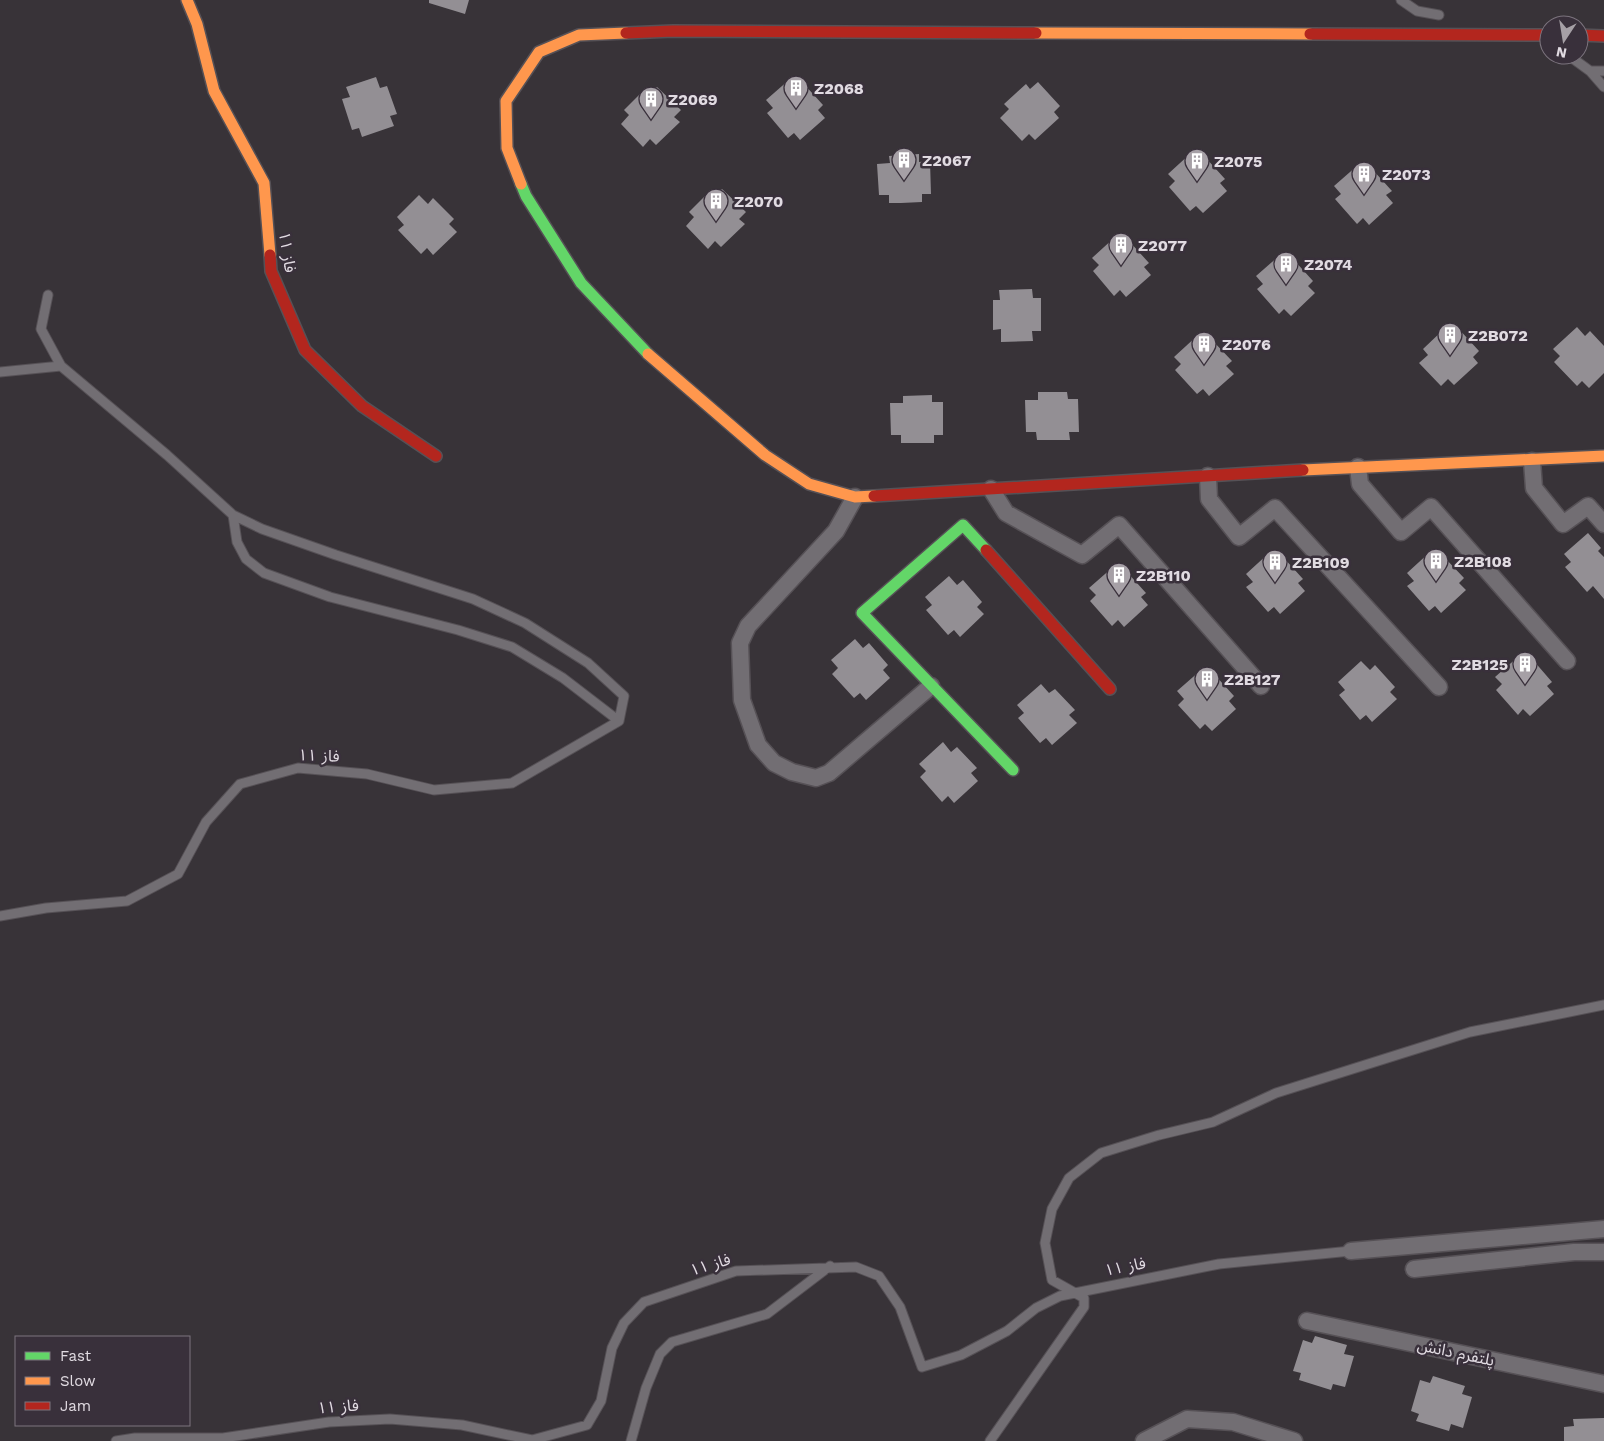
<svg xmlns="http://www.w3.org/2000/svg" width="1604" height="1441" viewBox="0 0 1604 1441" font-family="'Work Sans','Noto Sans Arabic',sans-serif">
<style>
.building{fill:#938f94}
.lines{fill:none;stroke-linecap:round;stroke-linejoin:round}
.lane-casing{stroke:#565156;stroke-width:11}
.street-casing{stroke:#565156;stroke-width:19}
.fast-casing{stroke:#565156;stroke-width:14}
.slow-casing{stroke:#565156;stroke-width:14}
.jam-casing{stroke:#565156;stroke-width:14}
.lane{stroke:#726e73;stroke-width:9}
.street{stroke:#726e73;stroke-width:16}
.fast{stroke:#63d668;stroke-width:11}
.slow{stroke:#ff974d;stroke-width:11}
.jam{stroke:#b3261e;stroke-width:11}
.labels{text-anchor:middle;stroke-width:5;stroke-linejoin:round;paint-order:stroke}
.poi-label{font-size:16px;font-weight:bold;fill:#e1dbe2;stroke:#39303b;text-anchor:start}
.street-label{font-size:16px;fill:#e1dbe2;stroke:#39303b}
</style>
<rect width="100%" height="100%" fill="#383338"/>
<path class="building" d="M429,0H469L465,14L429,3Z
M376,77L380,88L387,86L397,114L390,116L394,126L362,137L359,128L352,130L342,99L350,97L346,87Z
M790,79L798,88L803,83L823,105L818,110L825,118L800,140L794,133L788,138L767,113L773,108L766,100Z
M1038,82L1060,106L1054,112L1059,118L1035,140L1029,134L1022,141L1000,118L1009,109L1004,104L1026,84L1030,89Z
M657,87L681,110L674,117L680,122L656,145L650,139L643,147L621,124L629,115L624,110L645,89L650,94Z
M1191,153L1200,162L1205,157L1225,179L1220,183L1227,191L1203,213L1196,206L1190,211L1169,187L1175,181L1168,174Z
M919,154V162L930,161L931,194H922V202L901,203H889V195H879L877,164L890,163L889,156Z
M1358,165L1366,174L1372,169L1392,191L1386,195L1393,203L1369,225L1363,218L1357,224L1335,199L1341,194L1334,186Z
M722,189L746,212L739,219L745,224L721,247L715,241L708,249L686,226L694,217L689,212L710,191L715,196Z
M419,195L428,204L433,198L454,219L449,224L457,232L433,255L427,248L421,254L398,230L404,225L397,217Z
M1115,237L1124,246L1129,241L1149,263L1144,267L1151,275L1126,297L1120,290L1114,296L1093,271L1099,265L1092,258Z
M1280,255L1288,264L1293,259L1313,281L1308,286L1315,293L1291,316L1284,309L1279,314L1257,289L1263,284L1256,276Z
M1032,289L1033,298H1041V331H1032L1033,341L1001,342V329L993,330V300H1000L999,290Z
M1457,327L1479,351L1473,357L1478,363L1454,385L1448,379L1441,386L1419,363L1428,355L1423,349L1444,329L1449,334Z
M1577,327L1585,336L1590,331L1604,346V373L1589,388L1582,381L1577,386L1554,362L1560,356L1553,349Z
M1198,335L1206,345L1212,340L1232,361L1226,366L1234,374L1209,396L1203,389L1197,394L1175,370L1181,364L1174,357Z
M1038,392H1067L1068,399H1078L1079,432H1069L1070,440H1037L1036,432H1026L1025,400H1038Z
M932,395V402H943V435H934V443H901V435H891L890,403H903V396Z
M1588,533L1601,548L1598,551L1604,557V599L1593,586L1587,592L1565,567L1571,562L1564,554Z
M1430,552L1438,561L1444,557L1464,578L1459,583L1466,590L1441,613L1435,606L1429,611L1407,586L1414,581L1407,573Z
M1269,553L1278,562L1283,557L1303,579L1298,583L1305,591L1280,614L1274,607L1268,612L1246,587L1253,582L1246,574Z
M1113,567L1121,576L1126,571L1146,593L1141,597L1148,605L1124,627L1118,620L1112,626L1090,601L1096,595L1089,588Z
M949,576L957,585L963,580L982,602L977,607L984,614L960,637L954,630L948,635L926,610L932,605L925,597Z
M855,639L863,648L869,643L888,665L883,670L890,678L866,700L860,693L854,698L832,674L838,668L831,660Z
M1519,656L1527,665L1533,660L1552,682L1547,686L1554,694L1530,716L1523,709L1518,715L1496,690L1502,684L1495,677Z
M1361,661L1370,670L1375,665L1395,687L1390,692L1397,699L1372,722L1366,715L1360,720L1339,695L1345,690L1338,682Z
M1201,670L1209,680L1214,674L1234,696L1229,701L1236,709L1212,731L1205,724L1200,729L1178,705L1184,699L1177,691Z
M1041,684L1049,693L1055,689L1075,710L1069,715L1077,723L1052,745L1046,738L1040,743L1018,718L1024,713L1017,705Z
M943,742L951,752L957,747L977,768L971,773L978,781L954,803L948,796L942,802L920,777L926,771L919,764Z
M1315,1336L1347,1345L1344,1354L1354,1356L1345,1387L1333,1384L1331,1390L1299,1380L1301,1373L1293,1371L1303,1340L1312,1343Z
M1433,1376L1465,1386L1462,1394L1472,1397L1463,1428L1451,1424L1449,1431L1416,1421L1419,1414L1411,1411L1420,1380L1430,1383Z
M1604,1418V1441H1564V1427L1574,1426L1573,1419Z"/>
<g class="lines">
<defs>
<path id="lane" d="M1401,0L1417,11L1439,15
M1568,55L1590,71L1604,87
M1590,71H1604
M0,372L61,366
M233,515L237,542L246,559L264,573L330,597L458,630L512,647L563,678L619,721
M0,916L46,908L127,901L178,874L206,822L240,784L298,768L367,774L434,790L512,783L619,721L624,696L588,663L525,623L473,599L336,555L262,529L233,515L167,455L61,366L41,329L48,295
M116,1441L135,1438H223L329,1422L390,1419L462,1425L532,1440L587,1425L601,1401L612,1348L624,1323L644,1302L736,1271L856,1267L879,1276L900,1307L922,1367L961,1355L1007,1331L1036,1308L1060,1296L1219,1264L1351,1251
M631,1441L646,1388L660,1354L672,1342L767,1314L830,1266
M990,1441L1084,1307V1298L1052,1280L1045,1243L1052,1209L1069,1178L1101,1153L1159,1135L1213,1122L1276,1093L1470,1032L1604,1005"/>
<path id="street" d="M1532,461L1534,488L1563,524L1588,506L1604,524
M1358,467L1360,484L1401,532L1431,507L1567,661
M1208,476L1209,499L1239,537L1275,508L1439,687
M991,489L1006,513L1082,555L1119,525L1261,686
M855,497L836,531L748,626L740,643L742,700L758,745L774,763L792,772L816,778L829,773L931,686
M1351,1251L1604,1229
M1414,1269L1574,1252H1604
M1307,1321L1604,1384
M1144,1441L1187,1419L1233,1422L1294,1441"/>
<path id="fast" d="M521,184L526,196L581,283L648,354
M986,550L963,525L862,613L1013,770"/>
<path id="slow" d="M187,0L197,24L214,91L264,183L270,255
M1036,33L1310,34
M521,184L507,148L506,101L539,52L579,35L626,33
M648,354L765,455L809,484L855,497L874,496
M1303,470L1604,456"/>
<path id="jam" d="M626,33L673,31L1036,33
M1310,34L1549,35
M1579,35L1604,36
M270,255L271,271L305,350L362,406L436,456
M874,496L1303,470
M986,550L1110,689"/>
</defs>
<use href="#lane" class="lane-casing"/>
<use href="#street" class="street-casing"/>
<use href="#fast" class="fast-casing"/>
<use href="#slow" class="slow-casing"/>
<use href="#jam" class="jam-casing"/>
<use href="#lane" class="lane"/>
<use href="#street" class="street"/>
<use href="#fast" class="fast"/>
<use href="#slow" class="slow"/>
<use href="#jam" class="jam"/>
</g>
<defs>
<symbol id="building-pin" viewBox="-11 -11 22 30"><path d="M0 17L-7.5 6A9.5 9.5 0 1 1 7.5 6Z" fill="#a6a0a6" stroke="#39303b"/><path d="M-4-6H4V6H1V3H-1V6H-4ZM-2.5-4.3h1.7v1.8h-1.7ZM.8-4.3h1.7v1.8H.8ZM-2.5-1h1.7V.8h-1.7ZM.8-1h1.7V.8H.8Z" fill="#fff"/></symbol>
</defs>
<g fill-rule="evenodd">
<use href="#building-pin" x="782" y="74" width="28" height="38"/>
<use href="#building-pin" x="637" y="85" width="28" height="38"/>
<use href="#building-pin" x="890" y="146" width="28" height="38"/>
<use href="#building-pin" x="1183" y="147" width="28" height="38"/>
<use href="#building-pin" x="1350" y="160" width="28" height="38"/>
<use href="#building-pin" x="702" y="187" width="28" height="38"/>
<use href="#building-pin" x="1107" y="231" width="28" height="38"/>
<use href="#building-pin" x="1272" y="250" width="28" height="38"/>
<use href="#building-pin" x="1436" y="321" width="28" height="38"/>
<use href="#building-pin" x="1190" y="330" width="28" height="38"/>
<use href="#building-pin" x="1422" y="547" width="28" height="38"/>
<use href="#building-pin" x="1261" y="548" width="28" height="38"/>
<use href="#building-pin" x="1105" y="561" width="28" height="38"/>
<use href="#building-pin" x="1511" y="650" width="28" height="38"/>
<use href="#building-pin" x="1193" y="665" width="28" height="38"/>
</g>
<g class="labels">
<g class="poi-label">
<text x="814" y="94">Z2068</text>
<text x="668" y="105">Z2069</text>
<text x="922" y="166">Z2067</text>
<text x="1214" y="167">Z2075</text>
<text x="1382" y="180">Z2073</text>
<text x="734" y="207">Z2070</text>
<text x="1138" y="251">Z2077</text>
<text x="1304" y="270">Z2074</text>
<text x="1468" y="341">Z2B072</text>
<text x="1222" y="350">Z2076</text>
<text x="1454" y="567">Z2B108</text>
<text x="1292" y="568">Z2B109</text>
<text x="1136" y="581">Z2B110</text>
<text x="1508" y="670" text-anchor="end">Z2B125</text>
<text x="1224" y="685">Z2B127</text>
</g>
<g class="street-label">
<text transform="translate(288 252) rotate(81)" y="6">فاز ۱۱</text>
<text transform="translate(319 755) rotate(2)" y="6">فاز ۱۱</text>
<text transform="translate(710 1264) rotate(-17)" y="6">فاز ۱۱</text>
<text transform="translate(1125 1266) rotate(-11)" y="6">فاز ۱۱</text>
<text transform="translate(1456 1352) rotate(12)" y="6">پلتفرم دانش</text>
<text transform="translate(338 1406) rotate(-4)" y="6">فاز ۱۱</text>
</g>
</g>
<rect x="15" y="1336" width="175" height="90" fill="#39303b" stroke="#7c747e"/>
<rect x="25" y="1352" width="25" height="8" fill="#63d668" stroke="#7c747e"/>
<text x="60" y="1361" font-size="15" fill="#e1dbe2">Fast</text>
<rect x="25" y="1377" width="25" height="8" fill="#ff974d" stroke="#7c747e"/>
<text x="60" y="1386" font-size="15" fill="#e1dbe2">Slow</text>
<rect x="25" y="1402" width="25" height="8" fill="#b3261e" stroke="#7c747e"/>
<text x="60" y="1411" font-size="15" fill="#e1dbe2">Jam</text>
<g transform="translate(1564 40) rotate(192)"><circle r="24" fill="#39303b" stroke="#7c747e"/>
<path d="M0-4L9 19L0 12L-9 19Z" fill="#a6a0a6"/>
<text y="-8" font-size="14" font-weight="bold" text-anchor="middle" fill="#e1dbe2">N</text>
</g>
</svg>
